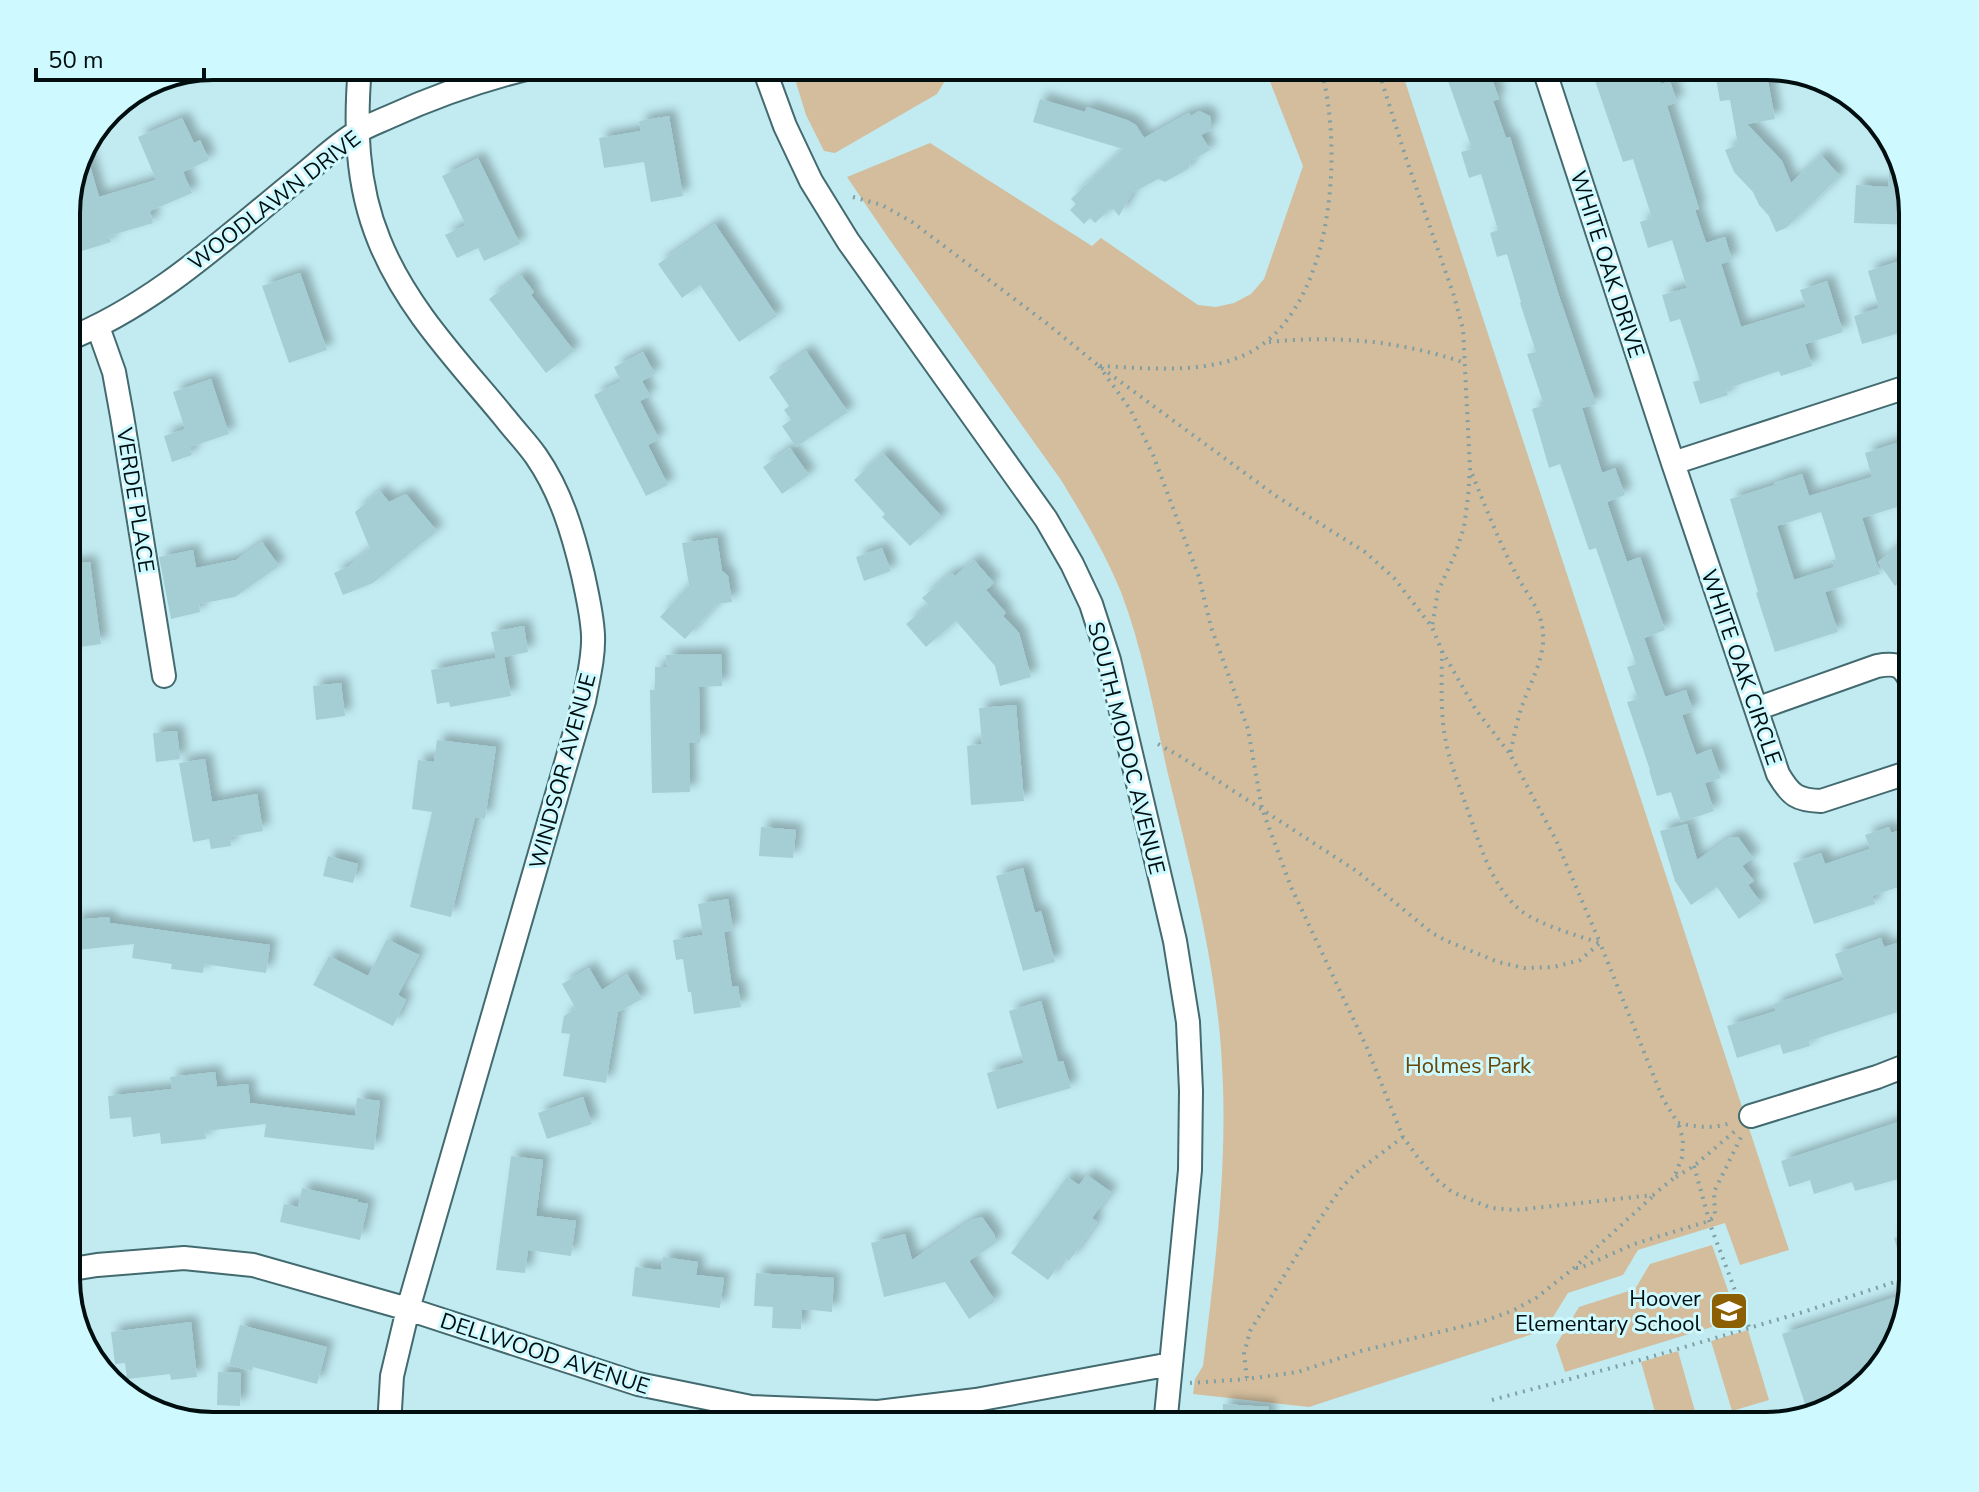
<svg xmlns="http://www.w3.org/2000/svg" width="1979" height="1492" viewBox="0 0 1979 1492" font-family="'Nunito Sans',sans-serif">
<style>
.green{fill:#d3bd9d}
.building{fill:#a4ced4;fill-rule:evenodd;filter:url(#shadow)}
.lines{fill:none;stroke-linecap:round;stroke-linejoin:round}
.minor-casing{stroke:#436a6f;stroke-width:26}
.path{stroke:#7f9fa4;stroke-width:4;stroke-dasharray:2 6;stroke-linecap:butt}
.minor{stroke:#fff;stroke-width:22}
.labels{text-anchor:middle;stroke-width:6;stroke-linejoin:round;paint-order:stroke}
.street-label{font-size:22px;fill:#010e10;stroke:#cef9fe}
.park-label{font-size:22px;fill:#684707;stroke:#cef9fe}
.poi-label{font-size:22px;fill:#010e10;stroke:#cef9fe;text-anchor:end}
.rim{fill:none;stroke:#010e10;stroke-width:4}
</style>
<defs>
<filter id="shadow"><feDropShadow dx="7" dy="-7" stdDeviation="4" flood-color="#0004"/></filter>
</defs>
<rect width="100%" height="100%" fill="#c1ebf1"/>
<path class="green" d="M791,66H954L937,94L835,153L824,151L806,115Z
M1264,66H1400L1789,1250L1740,1265L1725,1223L1638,1250L1623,1275L1568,1293L1545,1330L1309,1407L1193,1394L1195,1379L1203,1366C1215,1266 1228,1166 1222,1065C1217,966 1191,870 1168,774C1154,713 1143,650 1121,592C1105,553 1083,516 1061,480L887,236L847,177L930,143L1092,246L1101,238L1198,305L1216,307L1234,303L1251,294L1264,279L1303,166Z
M1712,1245L1738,1319L1565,1372L1556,1345L1579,1307L1635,1289L1650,1264Z
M1748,1330L1769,1400L1732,1411L1711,1341Z
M1678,1351L1698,1422L1683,1426H1659L1641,1362Z"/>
<path class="building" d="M1473,66H1475L1480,80L1491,76L1499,99L1493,101L1506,138L1510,137L1559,296L1596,404L1582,408L1602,473L1615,468L1625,495L1607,502L1627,562L1640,557L1665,630L1644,638L1665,697L1686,690L1693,711L1682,715L1696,755L1711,749L1721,778L1705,783L1714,811L1681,822L1671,792L1657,796L1649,770H1650L1627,702L1638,699L1627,667L1636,664L1596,548L1589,550L1560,464L1549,468L1532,409L1544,405L1527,354L1536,352L1520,303L1521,302L1507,254L1497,257L1490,233L1498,230L1481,174L1469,178L1461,152L1472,149L1446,75Z
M1590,66H1655L1661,84L1670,81L1677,102L1667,106L1699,209L1695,210L1706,243L1725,237L1732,260L1721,264L1741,327L1806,307L1800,290L1827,281L1843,332L1805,344L1812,366L1781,376L1779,371L1726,389L1728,395L1700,404L1693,382L1700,380L1680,319L1670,322L1662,295L1687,288L1672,240L1648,248L1640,222L1652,218L1633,159L1623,162Z
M1726,66H1766L1796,76L1768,81L1775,119L1747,124L1782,161L1791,183L1821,155L1840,176L1786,228L1776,232L1769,216L1759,205L1753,192L1734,172L1725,150L1738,145L1730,100L1720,101L1716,78L1727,76Z
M1040,99L1085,112L1087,107L1127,120L1136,125L1144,138L1189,113L1191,116L1199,111L1210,116L1211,130L1201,135L1210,150L1191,161L1188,169L1165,182L1158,179L1132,193L1119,216L1113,209L1111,211L1110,209L1095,223L1090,218L1084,224L1070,210L1076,204L1071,199L1123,149L1033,122Z
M669,116L683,196L651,202L644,162L604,168L599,138L641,131L639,121Z
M182,118L194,143L200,140L209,160L183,172L192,193L150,211L153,223L109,236L111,242L82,251L67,200L81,148L84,145L99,197L156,180L138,137Z
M1891,139L1898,148L1913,213V225L1854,223L1856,185L1888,187Z
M478,158L520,244L484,261L478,248L457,258L445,235L466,225L442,176Z
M715,224L777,316L739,342L700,285L682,298L658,264Z
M1913,257V329L1862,344L1854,316L1879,308L1868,271Z
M300,273L327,350L289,363L262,286Z
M521,275L534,292L531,295L574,351L546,373L489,299Z
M806,351L848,412L796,447L782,426L791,420L784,410L789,406L769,377Z
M643,352L655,374L642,381L650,396L640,401L659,439L648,445L668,485L646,496L594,395L621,381L614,367Z
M211,379L229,434L190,447L192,455L172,462L164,436L185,429L173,392Z
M1913,438V502L1862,518L1880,574L1825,592L1838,632L1775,652L1756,593L1758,592L1730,499L1775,485L1774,483L1802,474L1809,496L1872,477L1865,453ZM1821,512L1836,559L1832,560L1834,567L1794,580L1777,526Z
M790,448L809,475L782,494L763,467Z
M883,453L942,517L910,546L882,517L885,514L854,480Z
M380,491L389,502L406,494L437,531L373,583L343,595L334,573L349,566L370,549L355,512Z
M1913,537V599L1900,582L1895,586L1878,562Z
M717,538L722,571L728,576L732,602L717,604L685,639L660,617L689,585L682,543Z
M262,542L279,566L235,597L199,604L200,612L171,619L159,557L193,550L196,568L236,560Z
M882,548L891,571L864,581L856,557Z
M974,560L994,583L986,590L1006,613L1003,616L1019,633L1031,677L1000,686L995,666L956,621L926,647L906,624L929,605L922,598L951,573L955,576Z
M90,562L101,644L66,649V565Z
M524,626L528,652L504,657L511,696L450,707L449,702L437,704L431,670L496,658L491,632Z
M721,654L722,686L699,687L700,743H689L690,792L652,793L650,690H655V667H667L666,655Z
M341,683L345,716L316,720L313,686Z
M1016,705L1024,801L971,805L967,746L982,744L979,708Z
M177,731L180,759L156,762L153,733Z
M437,740L496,747L485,819L475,817L451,917L410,907L432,812L412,809L418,760L434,762Z
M205,759L212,802L257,794L263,831L230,837L231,846L211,849L209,839L193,842L179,763Z
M1687,824L1697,860L1731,837H1738L1753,858L1742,866L1754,881L1748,885L1761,903L1739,919L1717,887L1691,905L1675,881L1660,831Z
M1913,826V865L1902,869L1907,884L1872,896L1875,904L1814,924L1793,863L1821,853L1825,864L1870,849L1865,835L1889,827L1891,833Z
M761,827L796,830L793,858L759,856Z
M328,856L358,864L353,883L323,876Z
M1023,868L1035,913L1041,911L1055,962L1023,971L996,876Z
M728,899L733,930L724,932L732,987L738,986L741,1007L694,1014L691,992H688L683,959L676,960L673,940L703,935L698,904Z
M109,917L110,923L270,945L266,973L204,964L203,973L171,969L172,964L132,958L134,944L77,950L74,920Z
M1881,938L1884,947L1913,938V1007L1809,1041L1810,1046L1783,1054L1780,1044L1737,1058L1727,1026L1776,1011L1774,1004L1844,980L1835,954Z
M387,939L419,955L398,995L406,1000L393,1026L313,985L329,956L368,976Z
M589,968L602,990L627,974L642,999L618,1012L606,1083L563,1076L570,1034L561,1033L564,1016L576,1009L562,984Z
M1041,1001L1058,1062L1063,1061L1071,1088L997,1109L987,1073L1024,1063L1009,1011Z
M215,1072L217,1087L248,1084L250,1103L355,1116L357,1098L380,1101L374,1150L264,1137L266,1124L205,1131L206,1139L161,1144L160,1133L133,1137L131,1117L110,1119L108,1096L172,1089L170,1077Z
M583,1097L592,1124L547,1139L538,1113Z
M1898,1122L1905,1144L1913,1141V1175L1855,1191L1852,1182L1814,1194L1810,1180L1789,1187L1781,1161Z
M511,1156L543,1160L536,1216L576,1221L571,1256L528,1250L525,1273L496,1270Z
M1087,1175L1111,1192L1092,1218L1097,1222L1069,1261L1065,1257L1048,1280L1011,1253L1067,1177L1079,1185Z
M302,1188L358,1200L357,1202L368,1204L360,1240L280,1222L284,1204L298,1207Z
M982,1217L994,1234L996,1243L969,1261L995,1301L969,1319L945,1282L884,1297L871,1243L905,1234L912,1260L972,1220Z
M1913,1232V1279L1909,1287L1894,1238Z
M663,1257L698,1262L696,1275L724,1278L720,1308L632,1296L635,1267L661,1270Z
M756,1273L834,1278L832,1312L802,1309L801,1329L772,1328L773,1307L754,1306Z
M1908,1293L1882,1369L1830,1411L1809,1416L1782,1334Z
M191,1322L197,1377L171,1380L170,1374L127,1379L125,1363L115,1364L111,1332Z
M240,1325L327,1347L317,1384L253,1367L252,1371L229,1365Z
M218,1372L241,1373L240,1406L217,1405Z
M1223,1404L1269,1407L1268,1426H1222Z"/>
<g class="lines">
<defs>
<path id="minor" d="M360,66C355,125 356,184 379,240C406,308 459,362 505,418C515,431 527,443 536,456C561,492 573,533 583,575C587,594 592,614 593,635C594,657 588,679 584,701L408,1309L392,1376L389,1426
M763,66L785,126L811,181L848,241L1046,519L1072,564L1091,604L1109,660L1175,941L1188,1022L1191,1091L1190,1170L1165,1426
M1543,66L1673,463L1778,774C1791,796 1797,800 1821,801L1913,771
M98,327L114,372L122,416L164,676
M66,340C155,305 226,237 299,178C318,163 336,145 356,133C366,126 378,122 389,117C437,95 487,78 538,66
M1673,463L1913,385
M1756,709L1877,666C1899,662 1904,666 1913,687
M1751,1116L1877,1077L1913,1063
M66,1270L97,1265L184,1258L253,1265L408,1309L638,1384L751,1407L878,1412L976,1400L1171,1364"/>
</defs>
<use href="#minor" class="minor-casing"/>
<path class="path" d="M1377,66L1406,158L1454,296L1463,329L1470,469L1468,497L1464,527L1456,552L1438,591L1432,627
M790,74L805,66
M853,197L882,205L912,222L1045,322L1099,366L1276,496L1365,552L1394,578L1432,627L1442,651L1476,710L1510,754
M1269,342C1336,335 1402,341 1465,363
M1099,366L1130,409L1153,455L1199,577L1211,627L1248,729L1262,809L1291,887L1367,1048L1403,1137L1419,1159L1436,1179L1452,1192L1491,1208L1516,1210L1653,1195L1674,1178L1682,1157L1683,1139L1678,1123
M1100,366C1146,368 1197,374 1240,357C1334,319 1345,149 1320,66
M1442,651C1442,679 1440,709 1445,737C1449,761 1459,785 1467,808C1480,844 1490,884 1520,910C1539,925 1576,935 1600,943L1556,840L1510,754C1513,741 1516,726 1520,712C1527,689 1541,667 1543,643C1545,610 1527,597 1514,570C1497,537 1484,503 1470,469
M1158,744L1183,758L1358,872L1432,933L1447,941L1498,962L1524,968L1554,967L1580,960L1600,943L1663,1099L1678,1123C1696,1127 1713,1129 1730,1123
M1403,1137L1358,1171L1342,1187L1315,1226L1250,1331L1244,1354L1247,1379L1298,1372L1361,1351L1481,1322L1512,1311L1536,1298L1574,1268L1652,1197
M1694,1166L1711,1227L1749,1327
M1676,1177L1694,1166L1735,1131
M1576,1268H1580L1634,1244L1709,1221L1715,1216L1714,1192L1743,1133
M1190,1383L1247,1379
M1492,1400L1637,1361L1800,1313L1913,1276"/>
<use href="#minor" class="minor"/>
</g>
<defs>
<symbol id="school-square" viewBox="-11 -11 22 22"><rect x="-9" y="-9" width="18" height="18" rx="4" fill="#8b5f02" stroke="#cef9fe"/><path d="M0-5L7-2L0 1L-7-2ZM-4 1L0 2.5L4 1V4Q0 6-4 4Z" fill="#fff"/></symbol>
</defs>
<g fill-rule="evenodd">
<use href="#school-square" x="1707" y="1289" width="44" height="44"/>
</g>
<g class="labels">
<g class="street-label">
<text transform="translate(274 200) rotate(-38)" y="8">WOODLAWN DRIVE</text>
<text transform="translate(1608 264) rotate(72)" y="8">WHITE OAK DRIVE</text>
<text transform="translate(136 500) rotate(81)" y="8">VERDE PLACE</text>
<text transform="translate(1742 667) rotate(71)" y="8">WHITE OAK CIRCLE</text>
<text transform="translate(1127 748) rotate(76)" y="8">SOUTH MODOC AVENUE</text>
<text transform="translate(562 771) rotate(-75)" y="8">WINDSOR AVENUE</text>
<text transform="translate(545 1353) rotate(18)" y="8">DELLWOOD AVENUE</text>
</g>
<g class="park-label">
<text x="1468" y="1073">Holmes Park</text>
</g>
<g class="poi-label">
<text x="1701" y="1306">Hoover<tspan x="1701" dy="25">Elementary School</tspan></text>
</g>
</g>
<path d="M0 0H1979V1492H0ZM213 80H1766A133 133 0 0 1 1899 213V1279A133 133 0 0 1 1766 1412H213A133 133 0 0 1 80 1279V213A133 133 0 0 1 213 80Z" fill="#cef9fe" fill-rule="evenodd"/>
<path class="rim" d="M213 80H1766A133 133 0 0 1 1899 213V1279A133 133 0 0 1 1766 1412H213A133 133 0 0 1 80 1279V213A133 133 0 0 1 213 80Z"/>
<path d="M36 68v12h168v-12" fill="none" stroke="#010e10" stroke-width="4"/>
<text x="48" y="68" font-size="24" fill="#010e10" stroke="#cef9fe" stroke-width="6" paint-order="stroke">50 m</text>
</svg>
